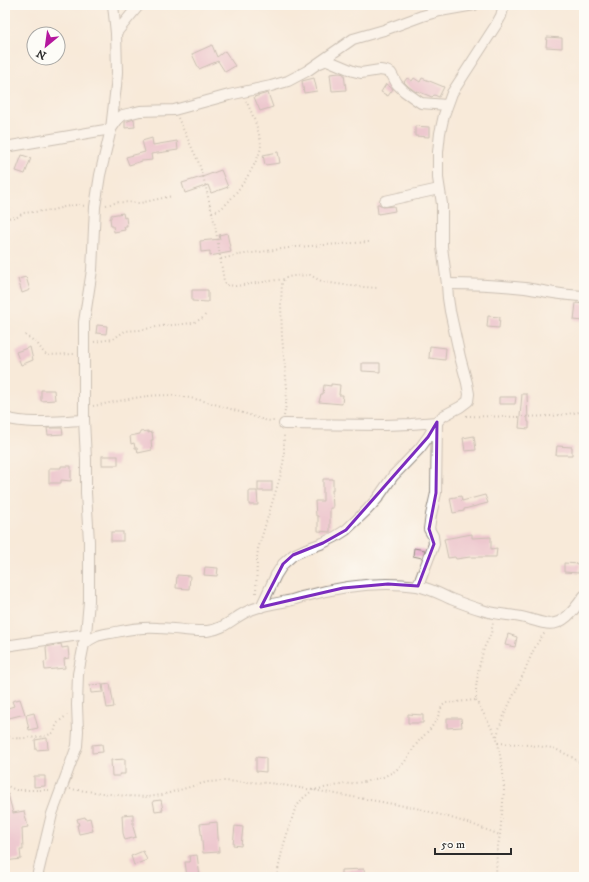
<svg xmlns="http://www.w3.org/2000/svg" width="589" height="882" font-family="'IM FELL DW Pica',serif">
<rect width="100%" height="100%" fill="#fdfcf7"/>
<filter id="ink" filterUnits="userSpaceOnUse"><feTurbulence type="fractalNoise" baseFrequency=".025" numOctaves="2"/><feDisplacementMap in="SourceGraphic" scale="8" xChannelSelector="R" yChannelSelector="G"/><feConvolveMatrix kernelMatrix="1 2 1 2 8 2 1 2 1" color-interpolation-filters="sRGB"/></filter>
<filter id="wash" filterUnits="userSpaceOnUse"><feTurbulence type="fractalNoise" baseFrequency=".012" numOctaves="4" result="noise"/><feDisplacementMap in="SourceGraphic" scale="16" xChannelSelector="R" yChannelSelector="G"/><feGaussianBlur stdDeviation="0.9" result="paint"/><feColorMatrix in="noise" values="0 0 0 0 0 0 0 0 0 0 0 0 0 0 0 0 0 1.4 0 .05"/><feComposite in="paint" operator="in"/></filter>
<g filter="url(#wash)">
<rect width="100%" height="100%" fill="#f8ead9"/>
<g id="blocks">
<!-- building -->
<g fill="#e19fc2">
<path d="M547 37 562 38V48L546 47Z"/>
<path d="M212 45 217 57 225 51 235 66 225 72 218 61 199 69 192 54Z"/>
<path d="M340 73 344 74 346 90 332 91 330 74Z"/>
<path d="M314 78 317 91 304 93 302 81Z"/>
<path d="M407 78 412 81 414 78 420 82 422 78 444 87 439 97 434 95 432 97 417 91 416 92 408 86 404 82Z"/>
<path d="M386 84 393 89 388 96 381 92Z"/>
<path d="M268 93 273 107 260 111 254 97Z"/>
<path d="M134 119 135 127 125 128V122Z"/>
<path d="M415 126 429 127V137L415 136Z"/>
<path d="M152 138 153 145 177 141 178 150 151 154 152 160 142 161 129 165 126 157 145 152 142 141Z"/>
<path d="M278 152 280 163 265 165 263 155Z"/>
<path d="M22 155 31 158 25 174 16 171Z"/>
<path d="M221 170 228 187 211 193 208 185 185 193 182 183 205 176Z"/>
<path d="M377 204H379L383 207 394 206 395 211 378 214Z"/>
<path d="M123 213 124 218 126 217 127 226H124L125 230 114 232 113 226H111L110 218H111V215Z"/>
<path d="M227 233 231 252 210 256V251L201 252 200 241 220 239 219 235Z"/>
<path d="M26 277 30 290 22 293 18 279Z"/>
<path d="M192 290H208V302L192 301Z"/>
<path d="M576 303 584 304V321L574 320Z"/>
<path d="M488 316 500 317 499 328 487 327Z"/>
<path d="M97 325 107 326 106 334 96 333Z"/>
<path d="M430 346 446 348 445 360 429 358Z"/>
<path d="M30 347 33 360 21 365 16 352Z"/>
<path d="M362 363H380V372L362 371Z"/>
<path d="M331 384 340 385 339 395H343L342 404 319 402 321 394H323L324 385 331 386Z"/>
<path d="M41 390H54L55 400 41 401Z"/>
<path d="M522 394H527L528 422H529V429L519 428Z"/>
<path d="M499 397H516L515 404H499Z"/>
<path d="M47 428H62L63 434 48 435Z"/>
<path d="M148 431V433L152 432 153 440H151L152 450 138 453 137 448H135L134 443 131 444 130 436 140 434V432Z"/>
<path d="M474 436 476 450 465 451 463 438Z"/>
<path d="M557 446 572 447V455H556Z"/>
<rect x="102" y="456" width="16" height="9"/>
<path d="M61 466H71V481L61 480V483H49V468H61Z"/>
<path d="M323 479H333V490H332L333 508H330V532L318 531V516H316L315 501H323Z"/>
<rect x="258" y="482" width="14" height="9"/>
<path d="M249 491H257L258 505H249Z"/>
<path d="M485 495 488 503 464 509V511L453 513 450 498 461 496 462 501Z"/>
<rect x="111" y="532" width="12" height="9"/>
<path d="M472 534V538L491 537V549L497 548 496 557H470L456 559 455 557 448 558 444 539Z"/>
<path d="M414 548 425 550 422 558 413 556Z"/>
<path d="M564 563 580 564 579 573 564 572Z"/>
<path d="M205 567 218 568 217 576 204 575Z"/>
<path d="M177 575 190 576 189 589 176 588Z"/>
<path d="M508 634 517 637 515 647 505 645Z"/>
<path d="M61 644 62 648 68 647 69 658 64 659 65 668 45 670 44 662 47 661 46 647Z"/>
<path d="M102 684 103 692 91 693 90 685Z"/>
<path d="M110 684 114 707 107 708 103 685Z"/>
<path d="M20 699 25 714 5 719V709L14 706 12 701Z"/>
<path d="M34 713 38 728 29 730 26 715Z"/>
<path d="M408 714 423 715V723H408Z"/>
<path d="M447 718H461L462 727 447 728Z"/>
<path d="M47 738 48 749 36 750 35 740Z"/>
<path d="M102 744 103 752 92 753V745Z"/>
<path d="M256 757 266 758V772L256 771Z"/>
<path d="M125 759V774H119L120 776H112L111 760Z"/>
<path d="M34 776H45V786L34 787Z"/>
<path d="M8 794 13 813 24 811 28 827 22 828 23 850H20L21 859 5 861V795Z"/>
<path d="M161 800 163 810 155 811 153 801Z"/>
<path d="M133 814V827L136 837 125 840 123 833 122 815Z"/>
<path d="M85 817 86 819 90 818 93 831 79 834 77 825H79L77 819Z"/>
<path d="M217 822 219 852 203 853 202 841 200 824Z"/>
<path d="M235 826 243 827 241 846 233 845Z"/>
<path d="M143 851 147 860 134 865 131 856Z"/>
<path d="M197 855 200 877H187L185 862H190L189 856Z"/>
<path d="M364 869 365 877H341V870Z"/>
</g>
</g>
</g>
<g filter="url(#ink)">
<use href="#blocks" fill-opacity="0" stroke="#928a82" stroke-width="1"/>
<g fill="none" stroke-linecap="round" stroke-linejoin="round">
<!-- street casing -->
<g stroke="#928a82" stroke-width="12">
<g id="street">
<path d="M116 33 139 5"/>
<path d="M320 63 327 60 353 71 361 73 380 70 386 71 391 73 397 84 404 91 421 103 447 105"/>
<path d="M5 147 111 129 118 119 123 115 132 113 140 111 174 110 229 95 271 86 288 81 307 71 353 39 384 30 422 16 440 11 474 5"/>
<path d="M385 201 439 189"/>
<path d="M447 284C474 284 499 285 525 288 545 291 564 296 584 296"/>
<path d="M5 418C30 425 58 421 84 420"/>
<path d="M284 424 385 425 411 424 437 422 436 493 431 515 429 529 433 536 434 544 418 586"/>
<path d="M261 607 276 575 283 564 293 555 306 549 323 543 335 537 346 530 367 510 377 499 393 476 420 448 428 437 437 422 443 416 460 407 468 401 469 394 467 383 460 357 450 311 448 298 447 284 442 247V204L438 178V152L440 133 444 115 452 93 496 25 501 16 504 5"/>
<path d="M83 645C95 634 102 635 116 632 130 629 144 627 158 628 175 628 190 632 207 631 227 629 235 615 253 609 264 605 277 603 288 601 294 600 300 597 306 596 342 586 380 581 417 586 429 588 440 594 451 599 461 603 472 607 482 610 493 614 504 614 515 616 525 617 534 621 544 623 562 628 575 609 584 596"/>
<path d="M5 646 86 634"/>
<path d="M37 877 52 814 77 746 78 731 77 705 78 674 86 634 89 601V541L86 493V459L84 420V322L92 270 95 207 100 175 111 129 116 86 117 72 116 33 113 5"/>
</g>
</g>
<!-- path -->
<g stroke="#928a82" stroke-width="2" stroke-dasharray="1 3" stroke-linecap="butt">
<path d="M178 118 198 161 203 176 215 225 224 281 226 285 236 286 284 279"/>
<path d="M106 205 119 202 140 203 172 196"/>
<path d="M212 212C216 211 220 210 223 207 235 197 261 160 261 145 260 133 252 112 246 101"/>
<path d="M5 218 17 217 23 213 53 210 64 207 75 205 86 206"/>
<path d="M221 259 238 255 296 247 369 242"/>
<path d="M25 335 37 343 44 353 47 355 74 354"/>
<path d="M94 342 113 339 125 331 140 330 162 326 193 323 203 318 206 314"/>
<path d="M93 406C123 401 154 391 184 397 204 400 224 407 243 413 254 416 265 422 276 421"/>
<path d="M284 416 286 405 287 388 282 337 281 304 282 283 284 279 288 277 293 276 310 275 323 282 352 286 377 288"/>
<path d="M466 416 522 417 553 416 580 412 584 410"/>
<path d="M256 593 257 560 258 549 281 474 284 458V434"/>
<path d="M476 700 497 738 503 772 504 791 500 835 497 850 496 877"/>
<path d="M5 735C8 736 11 738 14 738 21 739 50 737 54 732 55 730 55 728 56 726 58 721 64 718 67 715"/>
<path d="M497 736C502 716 513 698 521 679 528 665 534 643 546 632"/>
<path d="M498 743 519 744 553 748 570 756 584 765"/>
<path d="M5 785 16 790H51"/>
<path d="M70 789 126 796 147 797 162 795 207 782 222 781 270 783 313 790 416 808 448 817 474 825 500 835"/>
<path d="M277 877 278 870 283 847 295 809 302 799 313 790 345 784 364 782 383 777 395 771 404 763 418 742 431 728 437 719 442 706 446 703 476 700V687L479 667 484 648 491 634 493 622"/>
</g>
<!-- street -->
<use href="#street" stroke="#fff" stroke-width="10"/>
</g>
</g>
<!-- marked area -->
<path d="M0 0H589V882H0ZM437 422 436 493 429 529 434 544 418 586 388 584 343 588 261 607 283 564 293 555 323 543 346 530 428 437Z" fill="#f8ead9" fill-opacity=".55" fill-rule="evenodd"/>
<path fill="none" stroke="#7b2cbf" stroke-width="3" stroke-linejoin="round" d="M437 422 436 493 429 529 434 544 418 586 388 584 343 588 261 607 283 564 293 555 323 543 346 530 428 437Z"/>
<!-- margin -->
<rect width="589" height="882" fill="none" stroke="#fdfcf7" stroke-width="20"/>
<!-- north arrow -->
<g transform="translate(46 46) rotate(209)"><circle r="19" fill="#fdfcf7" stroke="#a9a8a5"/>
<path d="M0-3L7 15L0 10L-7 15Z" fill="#b5179e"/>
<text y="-6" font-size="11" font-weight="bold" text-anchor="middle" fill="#2b2b2b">N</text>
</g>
<!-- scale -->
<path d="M435 848v6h76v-6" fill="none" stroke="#2b2b2b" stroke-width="2"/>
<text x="441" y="848" font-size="12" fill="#2b2b2b" stroke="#fdfcf7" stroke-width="3" paint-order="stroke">50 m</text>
</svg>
